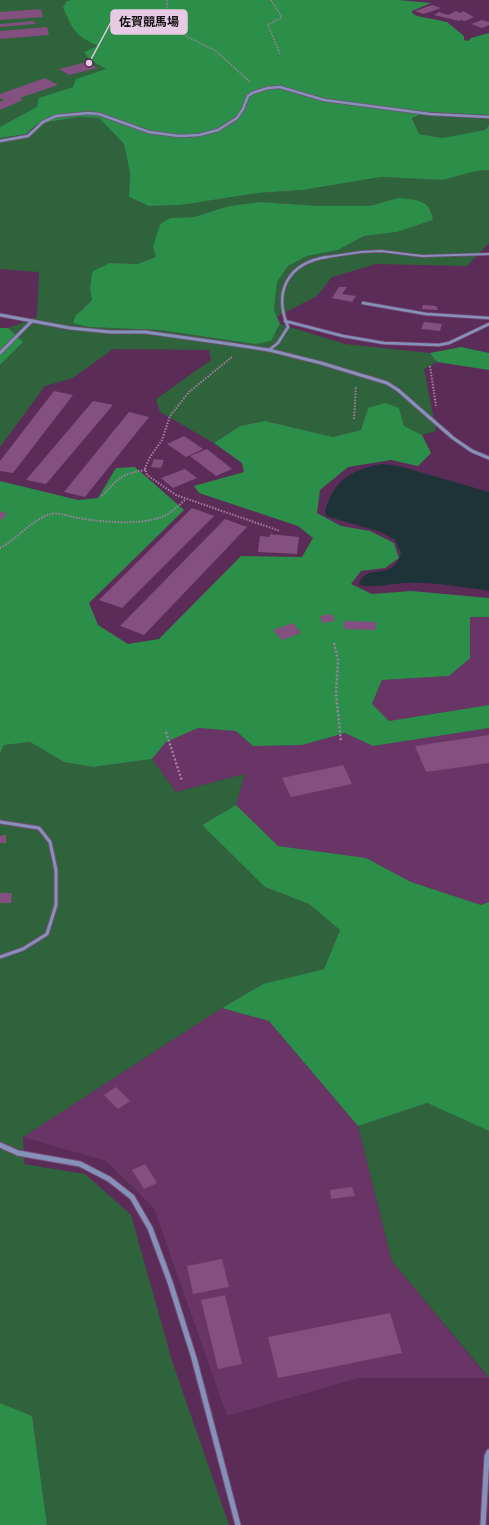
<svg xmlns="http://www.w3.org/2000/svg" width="489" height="1525" font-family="Helvetica,'Noto Sans JP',sans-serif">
<rect width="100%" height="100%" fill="#5c2c58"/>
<!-- built -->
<g fill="#693566">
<path d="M470 617H489V705L389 721 372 705 382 680 449 676 470 658Z"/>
<path d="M198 728 236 731 253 746 302 745 345 733 373 746 489 728V902L481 905 411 882 366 858 278 846 236 805 245 774 176 792 152 759 166 742Z"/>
<path d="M222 1008 269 1021 358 1126 392 1261 488 1378H358L227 1416 154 1208 106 1161 23 1137Z"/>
</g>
<!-- green -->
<g fill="#2f633c">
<path d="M0 0H71L67 1 171 45 0 133Z"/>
<path d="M426 112 489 115V125L485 130 442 138 419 134 412 117Z"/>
<path d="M78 117 99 118 124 144 130 173 129 197 149 206 181 205 258 193 303 190 381 177 443 180 476 171 489 170V243L467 266 376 264 332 277 317 296 276 317 274 310 277 282 288 266 307 256 338 250 364 236 397 232 433 220 432 211 398 198 370 206H320L260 202 229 206 194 217 170 218 160 224 157 235 156 257 137 264 110 263 90 281V293L92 300 81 309 73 323 88 327 160 330 255 344 277 332 280 324 345 344 430 353 437 362 424 369 436 431 422 435 404 426 399 408H368L361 430 333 437 265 421 240 426 214 443 160 412 156 399 211 360 209 350 113 349 73 378 45 386 0 447V365L23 342 8 328 37 317 39 272 0 269V138L26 134 37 124Z"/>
<path d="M30 742 64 762 93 767 152 759 176 792 245 774 236 805 202 825 265 887 309 904 340 930 324 969 263 984 222 1008 23 1137 24 1164 85 1174 131 1215 172 1361 229 1525H47L32 1416 0 1403V753L4 745Z"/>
<path d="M427 1103 489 1131V1378L392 1261 358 1126Z"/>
</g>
<!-- forest -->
<g fill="#2b8f4a">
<path d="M71 0H398L431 3 412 11V13L417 16 447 22 464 36V40L468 41 471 38 489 33V115L426 112 412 118 419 134 442 138 485 130 489 125V170L476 171 443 180 381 177 303 190 258 193 181 205 149 206 129 197 130 173 124 144 99 118 78 117 37 124 26 134 0 138V127L37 107 39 98 73 87 76 79 106 69 89 59 84 52 98 46C75 35 73 31 63 7L67 1Z"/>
<path d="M398 198C415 200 431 199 433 220L397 232 364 236 338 250 307 256 288 266 277 282 274 310 280 324 271 341 255 344 160 330 88 327 73 323 76 315 92 300C89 290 90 282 93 271L110 263 137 264 156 257 153 247 160 224 170 218 194 217 229 206 260 202 320 206H370Z"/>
<path d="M0 328H8L23 342 0 365Z"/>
<path d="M461 347 489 353V370L437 362 430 353Z"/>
<path d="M385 403 399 408 404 426 422 435 431 453 418 466 391 460 348 467 320 490 317 513 341 526 370 531 394 543 399 558 385 568 361 571 351 584 372 594 411 591 489 598V617H470V658L449 676 382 680 372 704 389 721 489 705V728L373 746 345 733 302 745 253 746 236 731 198 728 166 742 152 759 93 767 64 762 30 742 4 745 0 753V481L78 500 98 498 116 468 135 467 184 510 89 603 98 625 128 644 159 639 241 556 302 557 313 538 298 526 199 493 194 486 244 472 242 463 214 443 240 426 265 421 333 437 361 430 368 408Z"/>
<path d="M236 805 278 846 366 858 411 882 481 905 489 902V1131L427 1103 358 1126 269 1021 222 1008 263 984 324 969 340 930 309 904 265 887 202 825Z"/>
<path d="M0 1403 32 1416 47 1525H0Z"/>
</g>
<!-- water -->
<path fill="#1e3337" d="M381 464 399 466 489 492V591C461 587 434 582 405 583 390 584 375 588 359 585 366 561 393 583 401 553L395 540 381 532 326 516C324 510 326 508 328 502 338 477 356 469 381 464Z"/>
<!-- building -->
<g fill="#83507f">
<path d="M432 5 441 8 424 14 415 11Z"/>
<path d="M41 9 43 17 0 20V12Z"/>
<path d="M456 11 460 13 463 11 474 17 465 21 461 20 459 21 434 15 439 12 448 15Z"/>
<path d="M482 20 489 22V25L482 28 471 24Z"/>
<path d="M34 21 35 24 0 27V24Z"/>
<path d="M47 27 49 35 0 39V31Z"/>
<path d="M87 62 97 68 69 75 59 69Z"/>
<path d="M45 78 58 85 20 98 23 100 0 110V102L4 100 0 98V94Z"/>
<path d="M339 287H347L342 294 356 296 352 302 332 298Z"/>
<path d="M423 305 436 306 438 310 422 309Z"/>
<path d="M424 322 442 324 440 331 421 329Z"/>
<path d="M54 391 73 395 13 473 0 471V461Z"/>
<path d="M93 401 113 405 46 484 26 480Z"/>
<path d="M129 412 149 417 85 497 64 492Z"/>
<path d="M184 436 203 449 186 457 167 444Z"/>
<path d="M207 449 232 469 216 476 190 456Z"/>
<path d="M154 459 164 460 161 468 151 467Z"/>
<path d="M185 469 197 478 173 488 161 478Z"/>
<path d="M192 508 214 516 122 608 99 600Z"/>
<path d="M0 511 7 514 0 521Z"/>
<path d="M225 519 247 527 144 635 120 626Z"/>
<path d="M270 534 299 537 297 554 258 552 260 536 270 537Z"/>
<path d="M332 614 335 621 322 623 320 616Z"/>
<path d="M344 621 376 622V630L344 629Z"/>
<path d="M293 623 301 633 282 640 273 630Z"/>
<path d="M489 735V763L426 772 415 746Z"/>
<path d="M343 765 352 784 291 797 282 778Z"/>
<path d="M6 835V843H0V836Z"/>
<path d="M0 893H12L11 903H0Z"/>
<path d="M116 1087 130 1101 118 1109 104 1095Z"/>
<path d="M145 1164 157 1183 144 1189 132 1170Z"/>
<path d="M352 1187 355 1196 331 1199 330 1190Z"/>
<path d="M222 1259 229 1287 193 1294 187 1266Z"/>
<path d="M225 1295 242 1364 218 1369 201 1300Z"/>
<path d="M390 1313 402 1353 278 1378 268 1337Z"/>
</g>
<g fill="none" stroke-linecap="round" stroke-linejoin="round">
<!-- service-far2 casing -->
<g stroke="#784c74" stroke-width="3.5">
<path id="service-far2" d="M320 258 361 252 381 251 422 256 489 254"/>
</g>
<!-- service-far1 casing -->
<g stroke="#784c74" stroke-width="4">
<g id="service-far1">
<path d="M363 303 426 314 489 318"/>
<path d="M285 321 343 336 384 343 439 345 449 343 489 324"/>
<path d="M269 350 278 343 288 327C273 291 288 263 327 257"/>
</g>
</g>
<!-- service casing -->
<g stroke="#784c74" stroke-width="5">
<path id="service" d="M0 822 39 828 50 842 56 870V905L47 934 23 949 0 957"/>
</g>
<!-- minor-far2 casing -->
<g stroke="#784c74" stroke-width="4">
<path id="minor-far2" d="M0 141 28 136 43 122 56 116 88 113 99 114 149 132 179 136 199 135 218 130 237 118 243 109 248 96 252 93 268 88 280 87 324 100 430 114 489 117"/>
</g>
<!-- minor-far1 casing -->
<g stroke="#784c74" stroke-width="4.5">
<g id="minor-far1">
<path d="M0 315 70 328 110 332H145L223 343 269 350 321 363 387 383 398 390 453 438 472 451 489 458"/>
<path d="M0 353 32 321"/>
</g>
</g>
<!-- minor casing -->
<g stroke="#784c74" stroke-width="7">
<g id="minor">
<path d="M0 1145 18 1153 80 1164 109 1179 132 1197 150 1228 170 1282 194 1358 238 1525"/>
<path d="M483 1525 487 1456 489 1452"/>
</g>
</g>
<!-- path-far2 -->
<g stroke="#a57fa1" stroke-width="1.5" stroke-dasharray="1.5 1.5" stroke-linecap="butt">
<path d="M167 0C168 8 163 14 164 22L188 37 216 51 250 82"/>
<path d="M271 0 282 17 268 25 280 54"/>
</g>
<!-- path-far1 -->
<g stroke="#a57fa1" stroke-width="2" stroke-dasharray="1.5 1.5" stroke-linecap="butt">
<path d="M232 357 189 392 170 416 162 440 150 457 145 468 147 475 176 495 280 531"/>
<path d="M430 366 436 406"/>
<path d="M354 419 356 386"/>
<path d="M102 496C119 478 120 474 146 470"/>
<path d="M0 548C17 539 34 518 51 514 60 512 70 517 78 518 102 522 142 526 164 516 172 512 179 505 186 499"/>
</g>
<!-- path -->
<g stroke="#a57fa1" stroke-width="2.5" stroke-dasharray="2 2" stroke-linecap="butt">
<path d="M334 643 338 660 336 694 341 742"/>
<path d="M166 732 182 781"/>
</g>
<!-- service-far2 -->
<use href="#service-far2" stroke="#8492ba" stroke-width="2"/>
<!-- service-far1 -->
<use href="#service-far1" stroke="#8492ba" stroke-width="2.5"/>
<!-- service -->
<use href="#service" stroke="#8492ba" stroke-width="3"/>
<!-- minor-far2 -->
<use href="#minor-far2" stroke="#8492ba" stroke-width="2.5"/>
<!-- minor-far1 -->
<use href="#minor-far1" stroke="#8492ba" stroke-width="3"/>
<!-- minor -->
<use href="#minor" stroke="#8492ba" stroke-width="5"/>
</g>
<!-- callouts -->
<path fill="none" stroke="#e7cae4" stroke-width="1.5" d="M89 63L111 22"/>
<circle fill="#e7cae4" stroke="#50214d" stroke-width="1.5" cx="89" cy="63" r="4"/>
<rect fill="#e7cae4" stroke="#e7cae4" stroke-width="1.5" x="111" y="10" width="76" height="24" rx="4"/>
<g font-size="12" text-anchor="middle" font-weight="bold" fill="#111">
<text x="149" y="26">佐賀競馬場</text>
</g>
</svg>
